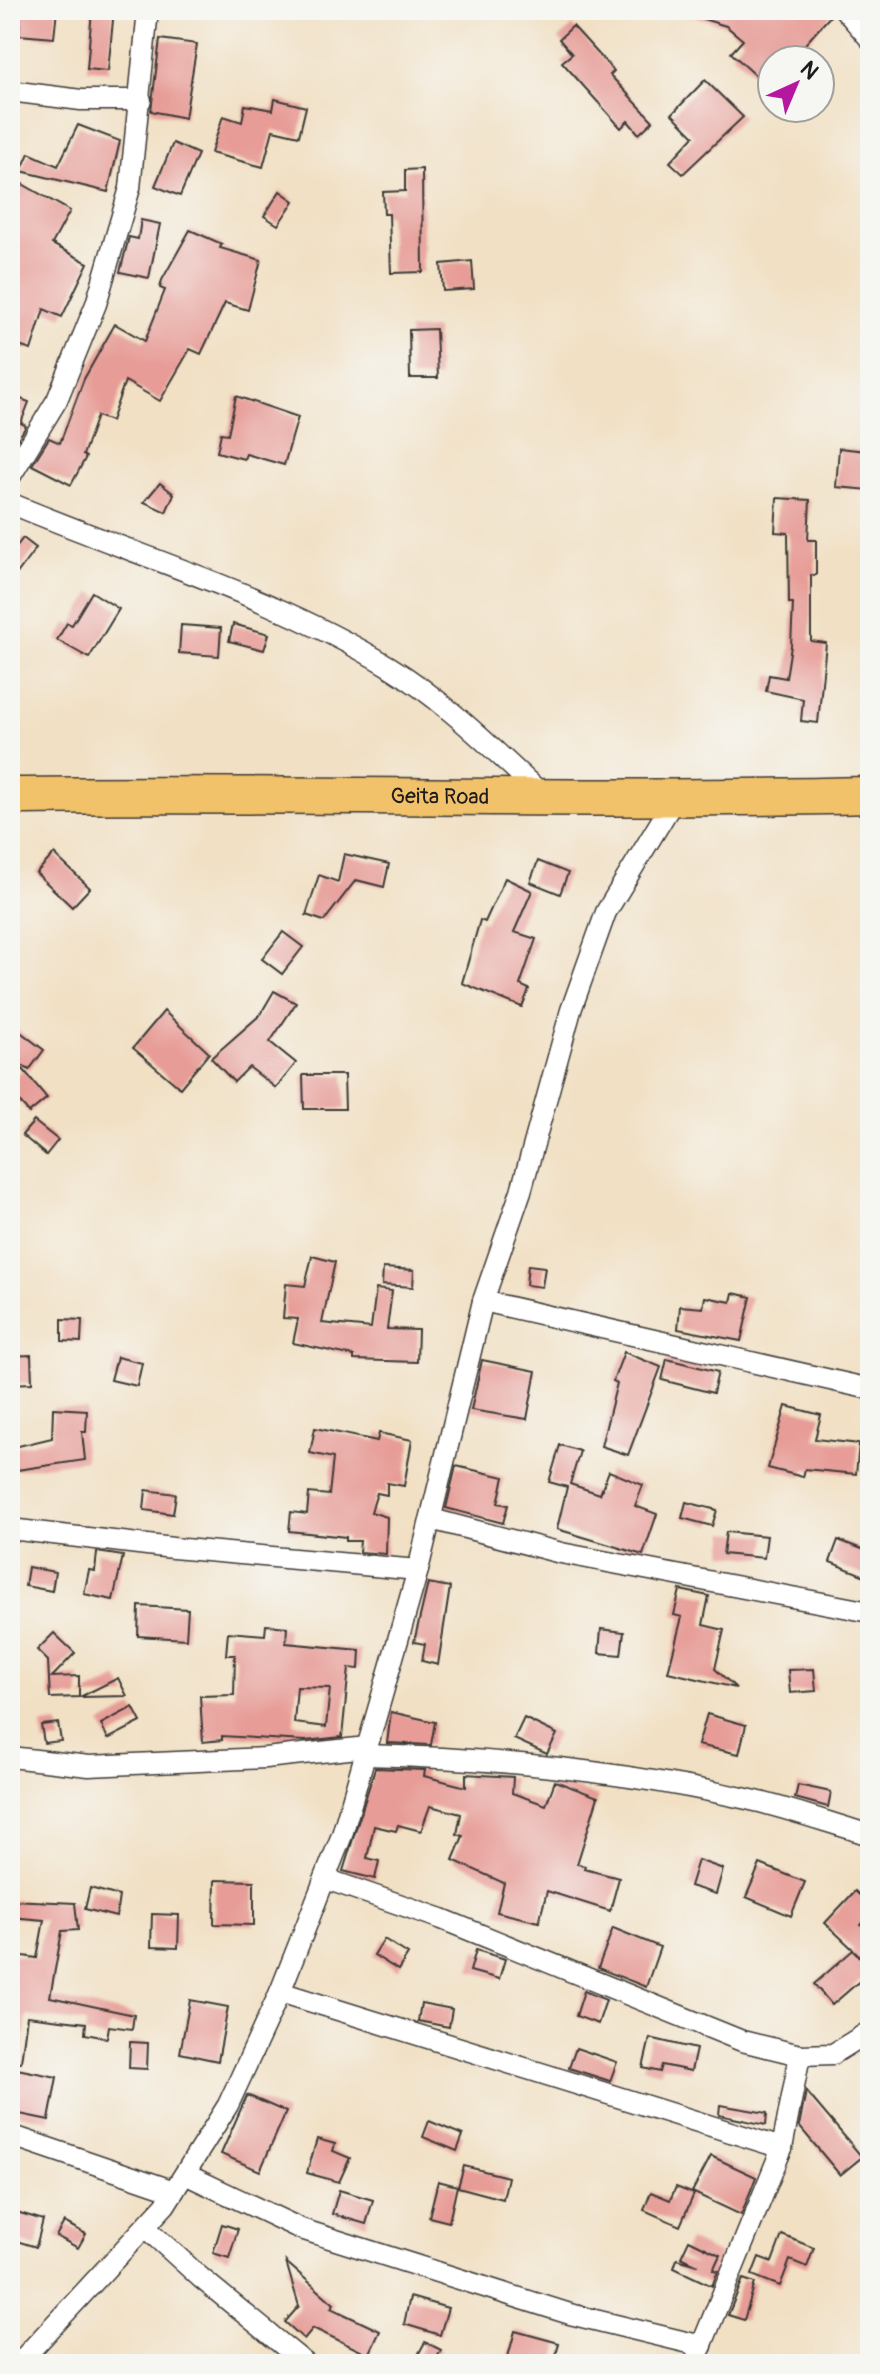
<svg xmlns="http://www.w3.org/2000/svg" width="880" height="2374" font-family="Pangolin,sans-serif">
<rect width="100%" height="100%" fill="#f6f6f2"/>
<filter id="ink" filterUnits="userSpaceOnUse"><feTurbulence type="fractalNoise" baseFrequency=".0125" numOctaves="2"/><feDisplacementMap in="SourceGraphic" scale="16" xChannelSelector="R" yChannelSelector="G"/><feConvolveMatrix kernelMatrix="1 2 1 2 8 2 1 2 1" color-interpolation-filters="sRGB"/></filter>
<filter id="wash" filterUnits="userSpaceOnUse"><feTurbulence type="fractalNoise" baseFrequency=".006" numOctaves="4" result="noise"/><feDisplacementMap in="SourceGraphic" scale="32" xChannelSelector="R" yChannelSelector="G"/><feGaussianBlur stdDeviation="1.8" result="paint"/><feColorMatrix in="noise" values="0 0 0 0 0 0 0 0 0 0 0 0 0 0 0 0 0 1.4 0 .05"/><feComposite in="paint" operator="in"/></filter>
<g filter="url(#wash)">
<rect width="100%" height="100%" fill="#f1e0c4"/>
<g id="blocks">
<!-- building -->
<g fill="#e79c97" fill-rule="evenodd">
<path d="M21 10H57L54 38 19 35Z"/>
<path d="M92 10H114L108 71 87 69Z"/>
<path d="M688 10H832L833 13 791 60H772V72L763 82 731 53 743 40 726 26 687 14Z"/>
<path d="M573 26 614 71 610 75 653 121 639 134 628 121 621 128 562 62 572 54 559 39Z"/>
<path d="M160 39 197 44 185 118 151 111Z"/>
<path d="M705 80 743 117 683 174 670 162 694 136 672 114Z"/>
<path d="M275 99 306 107 299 136 273 130 263 167 211 153 223 116 242 122 245 105 273 110Z"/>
<path d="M78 125 120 141 108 192 21 171 29 153 58 166Z"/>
<path d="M173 143 198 154 180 196 155 186Z"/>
<path d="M422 169 423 272 391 273 389 214H384L383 192 405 191V170Z"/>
<path d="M10 177 70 211 52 244 88 263 62 317 44 309 31 350 10 343Z"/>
<path d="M280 191 294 201 278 225 264 216Z"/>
<path d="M141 220 160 224 149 278 120 272 129 237 138 239Z"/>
<path d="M190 230 222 244 220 248 261 260 248 310 225 303 201 354 190 349 160 401 125 381 111 421 97 416 83 455 86 457 71 485 32 465 49 438 60 443 84 379 115 324 145 341 165 290 160 288 162 280Z"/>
<path d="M472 261 474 289 443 291 441 264Z"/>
<path d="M436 329 438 378H410L409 330Z"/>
<path d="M10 395 29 402 21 423 26 426 10 452Z"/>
<path d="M236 396 298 417 284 465 246 454 244 459 217 452 221 433 228 434Z"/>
<path d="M839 448 866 451 864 470H870V490L836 487Z"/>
<path d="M160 483 174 494 166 512 144 502Z"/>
<path d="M777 498 810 500 808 540H816V575H811V641L826 643 818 723 801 721 803 699 766 691 769 675 786 678 791 646 793 603H789L788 533 775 532Z"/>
<path d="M23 538 36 548 10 583V555Z"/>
<path d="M92 592 119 609 89 658 57 640 67 623 72 625Z"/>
<path d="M233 624 269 634 264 650 229 641Z"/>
<path d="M181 625 221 628 219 656 179 653Z"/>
<path d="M54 854 90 888 72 907 36 873Z"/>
<path d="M344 854 389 864 384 887 356 880 324 921 306 915 319 875 338 882Z"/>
<path d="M538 861 568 873 560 894 530 882Z"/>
<path d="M505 878 532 891 514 932 536 939 520 985 529 989 522 1007 462 983 480 920 485 922Z"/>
<path d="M283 932 303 947 282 974 262 959Z"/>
<path d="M274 991 296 1003 270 1042 296 1063 276 1088 249 1067 234 1082 211 1058 260 1015Z"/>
<path d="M164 1011 209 1053 180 1088 133 1048Z"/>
<path d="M10 1024 44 1050 29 1070 10 1056Z"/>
<path d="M23 1069 47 1098 29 1113 10 1091V1080Z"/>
<path d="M303 1075H344L345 1109H304Z"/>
<path d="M34 1121 58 1140 46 1155 22 1135Z"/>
<path d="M312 1256 335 1262 322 1323 371 1328 376 1289 392 1291 387 1329 418 1330 417 1362 354 1360V1356L293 1343 298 1319 283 1318 286 1284 305 1286Z"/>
<path d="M528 1265 545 1267 542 1287 526 1285Z"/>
<path d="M383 1268 414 1270 413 1287 382 1285Z"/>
<path d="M733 1293 751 1297 741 1341 678 1329 680 1306 703 1308 705 1297 731 1302Z"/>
<path d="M62 1319 82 1320 81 1342 62 1341Z"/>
<path d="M624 1352 661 1367 628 1455 601 1446 617 1383 613 1381Z"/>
<path d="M31 1355 32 1383 10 1384V1356Z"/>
<path d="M117 1357 142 1363 137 1386 111 1380Z"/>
<path d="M667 1359 718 1372 713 1393 662 1380Z"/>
<path d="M482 1360 536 1371 527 1419 471 1410Z"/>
<path d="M786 1406 821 1415 815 1439 859 1444 856 1474 805 1469 803 1477 768 1468Z"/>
<path d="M53 1408 87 1410 86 1432H82L85 1460 10 1471V1448L52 1438Z"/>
<path d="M315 1428 377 1441 379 1433 412 1440 404 1486 387 1483V1495L377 1493 371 1512 387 1517 386 1554 359 1552 360 1541H346V1537L289 1531 291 1512 307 1514 309 1493 329 1495 333 1458 310 1453Z"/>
<path d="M560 1445 580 1451 570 1484 600 1494 609 1471 643 1485 635 1506 657 1514 643 1555 557 1529 567 1487 549 1482Z"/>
<path d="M456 1466 504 1477 498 1503 508 1505 503 1523 446 1508Z"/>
<path d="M146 1490 176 1494 173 1514 144 1510Z"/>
<path d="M686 1502 717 1510 712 1526 682 1518Z"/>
<path d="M726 1532 767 1536 764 1558 723 1554Z"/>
<path d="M838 1540 870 1552V1578L830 1562Z"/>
<path d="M97 1552 123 1556 113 1600 84 1594 89 1570 95 1571Z"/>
<path d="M28 1567 55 1572 52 1591 25 1586Z"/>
<path d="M428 1583 450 1587 438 1665 422 1661 425 1644 414 1642Z"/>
<path d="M680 1590 709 1596 703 1625 724 1630 715 1669 736 1688 668 1672 682 1617 674 1615Z"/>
<path d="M139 1606 188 1609 186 1639 138 1636Z"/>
<path d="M266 1625 287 1627 286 1643 360 1650 359 1669 349 1668 342 1737 305 1741 222 1736V1740L203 1742 200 1696 234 1695 235 1655H226L228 1632 265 1635ZM297 1687 330 1688 326 1727 294 1723Z"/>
<path d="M601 1629 624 1632 621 1655 599 1653Z"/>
<path d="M54 1633 75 1653 52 1677 79 1676V1697L50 1698 48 1661 37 1650Z"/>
<path d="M814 1669 816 1691 790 1693 788 1670Z"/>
<path d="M118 1678 127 1696 80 1697Z"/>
<path d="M133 1707 141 1722 108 1739 101 1724Z"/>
<path d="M391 1712 435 1722 431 1745 387 1743Z"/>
<path d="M707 1714 746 1725 739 1754 698 1745Z"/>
<path d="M524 1718 557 1734 547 1754 514 1739Z"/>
<path d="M58 1723 61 1741 44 1743 41 1725Z"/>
<path d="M375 1768 425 1770 424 1776 466 1787V1774L513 1777 512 1793 546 1805 555 1781 598 1797 577 1864 585 1866 584 1869 619 1878 610 1911 547 1891 539 1922 497 1912 504 1883 453 1860 463 1836 457 1834 461 1814 430 1806 421 1831 398 1825 396 1831 374 1826 367 1858 379 1861 375 1879 343 1871Z"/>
<path d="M798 1785 831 1792 828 1807 795 1798Z"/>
<path d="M698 1860 723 1869 716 1894 690 1886Z"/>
<path d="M760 1864 805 1882 791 1916 746 1897Z"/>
<path d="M215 1880 254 1881V1925L214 1924Z"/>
<path d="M90 1888 119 1896 116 1917 85 1909Z"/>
<path d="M855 1891 870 1905V1915L861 1925 870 1932V1944L860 1956 825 1923Z"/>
<path d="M11 1900 75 1903 78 1930 62 1931 50 1997 134 2015 132 2029 109 2026 107 2038 85 2034 86 2023 27 2016 21 2062 10 2061V1954L37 1958 44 1920 10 1917Z"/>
<path d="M152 1914 179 1915 178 1948 151 1947Z"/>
<path d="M613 1928 660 1947 646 1987 598 1968Z"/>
<path d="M384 1939 408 1954 398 1970 374 1955Z"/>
<path d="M476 1950 505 1959 499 1979 470 1971Z"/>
<path d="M853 1950 870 1967V1972L832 2005 814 1984Z"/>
<path d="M584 1991 606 2000 598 2024 576 2016Z"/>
<path d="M190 2000 228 2007 218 2061 180 2053Z"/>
<path d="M421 2003 452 2009 449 2027 418 2021Z"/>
<path d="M650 2038 696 2049 691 2071 662 2065 660 2072 643 2068Z"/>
<path d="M130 2042 148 2043 147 2069 129 2068Z"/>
<path d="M576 2048 617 2062 610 2081 569 2068Z"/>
<path d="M17 2069 57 2077 49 2120 10 2112Z"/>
<path d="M806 2091 862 2157 840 2175 799 2126Z"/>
<path d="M247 2095 286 2112 260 2171 221 2154Z"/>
<path d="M720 2105 767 2113 766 2125 719 2115Z"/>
<path d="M429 2121 463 2135 457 2151 423 2137Z"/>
<path d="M317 2139 335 2144 333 2151 350 2158 339 2182 307 2173Z"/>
<path d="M711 2156 756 2177 741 2215 692 2192Z"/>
<path d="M464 2166 508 2177 503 2199 458 2187Z"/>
<path d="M438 2181 457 2186 449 2222 429 2217Z"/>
<path d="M676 2187 694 2194 680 2226 644 2210 651 2192 670 2200Z"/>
<path d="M339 2190 373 2200 366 2224 332 2214Z"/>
<path d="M10 2210 43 2220 36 2247 10 2239Z"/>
<path d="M64 2222 86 2234 78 2248 56 2236Z"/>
<path d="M222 2224 238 2229 229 2258 213 2253Z"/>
<path d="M782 2235 814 2248 807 2267 790 2260 780 2286 752 2275 759 2257 772 2262Z"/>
<path d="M689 2240 720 2255 713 2270 718 2271 712 2286 674 2268 677 2259 698 2265 681 2257Z"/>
<path d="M286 2262 334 2304 331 2308 380 2331 369 2355 313 2328 304 2339 285 2322 299 2306Z"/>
<path d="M743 2279 755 2283 744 2320 728 2315Z"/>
<path d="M410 2297 448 2308 440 2335 404 2324Z"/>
<path d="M515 2331 559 2343 554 2364H506Z"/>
<path d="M425 2342 441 2350 434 2364H413Z"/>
</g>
</g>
</g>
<g filter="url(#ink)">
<use href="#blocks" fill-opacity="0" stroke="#3c3935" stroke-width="2"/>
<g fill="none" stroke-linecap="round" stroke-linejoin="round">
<!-- street casing -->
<g stroke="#3c3935" stroke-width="23">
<g id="street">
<path d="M845 10 870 39"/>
<path d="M10 91 81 100H141"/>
<path d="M10 477 57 400 96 304 130 188 148 10"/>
<path d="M10 503C138 557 271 594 390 667 447 702 495 752 544 796"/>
<path d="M483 1301 870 1389"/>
<path d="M431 1519 561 1553 870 1612"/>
<path d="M10 1529 173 1548 418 1570"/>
<path d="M365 1755C492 1758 622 1771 747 1799 788 1808 829 1823 870 1835"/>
<path d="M10 1757 89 1766 265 1758 367 1747"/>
<path d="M326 1879 442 1919 742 2041 800 2055 833 2054 870 2031"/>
<path d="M280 1992 782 2148"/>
<path d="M10 2135 174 2191"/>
<path d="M185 2174 301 2229 570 2314 702 2346"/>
<path d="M145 2227 201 2278 306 2364"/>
<path d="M18 2364 165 2205 228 2105 280 1992 342 1835 418 1570 483 1301 521 1191 571 1010 606 912 674 800"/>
<path d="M694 2364 782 2148 800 2055"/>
</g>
</g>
<!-- highway casing -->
<g stroke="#3c3935" stroke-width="39">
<g id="highway">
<path id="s1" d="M10 796C297 792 583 802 870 795"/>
</g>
</g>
<!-- street -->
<use href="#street" stroke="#fff" stroke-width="20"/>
<!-- highway -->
<use href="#highway" stroke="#f2c26a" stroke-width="36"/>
</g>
</g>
<g text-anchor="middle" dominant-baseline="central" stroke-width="6" stroke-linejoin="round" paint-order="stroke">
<!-- street labels -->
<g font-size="22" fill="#1c1c1c" stroke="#f6f6f2">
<text stroke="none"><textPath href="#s1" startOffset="430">Geita Road</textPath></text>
</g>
</g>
<!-- margin -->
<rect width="880" height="2374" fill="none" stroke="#f6f6f2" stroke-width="40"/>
<!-- north arrow -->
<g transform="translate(796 84) rotate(44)"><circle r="38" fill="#f6f6f2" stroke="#9f9f9c" stroke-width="2"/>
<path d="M0-6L14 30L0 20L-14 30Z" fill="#b5179e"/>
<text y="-12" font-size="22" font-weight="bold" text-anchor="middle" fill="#1c1c1c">N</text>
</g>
</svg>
